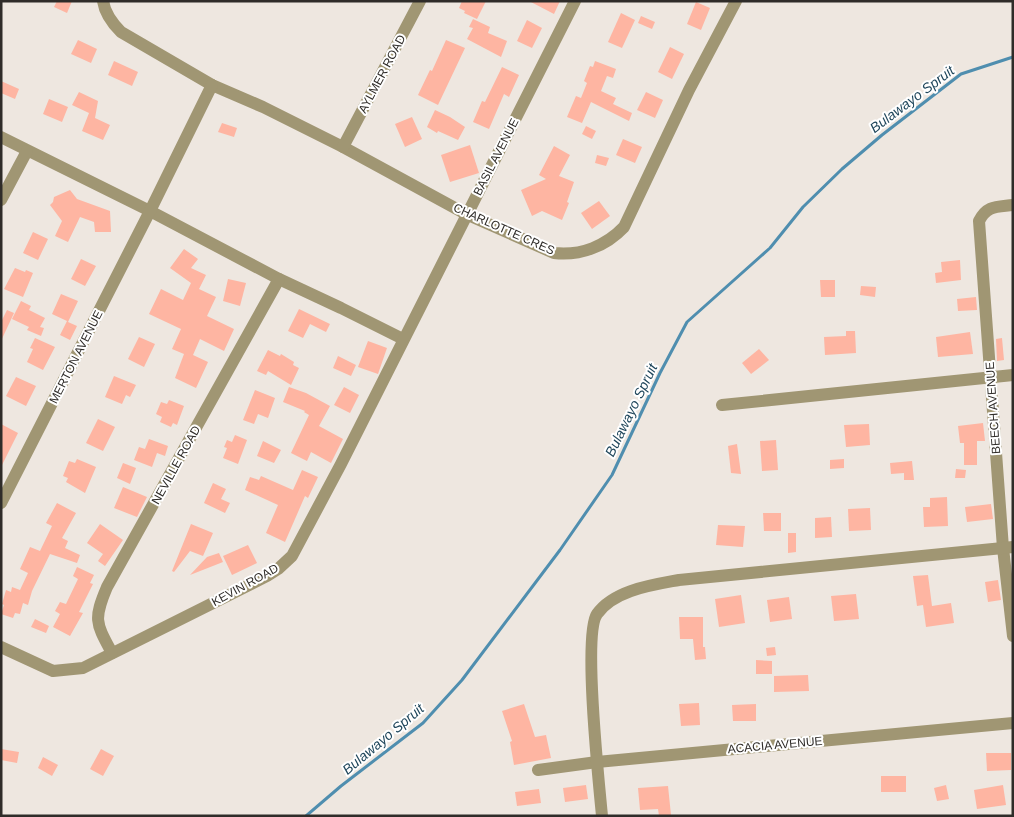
<svg xmlns="http://www.w3.org/2000/svg" width="1014" height="817" font-family="Helvetica,sans-serif">
<rect width="100%" height="100%" fill="#eee7e0"/>
<g fill="none" stroke-linecap="round" stroke-linejoin="round">
<!-- stream -->
<path stroke="#4f8eaf" stroke-width="3" d="M306 816 341 786 423 723 462 680 560 550 612 475 660 373 687 322 770 248 803 207 842 169 882 135 961 74 1013 57"/>
</g>
<!-- building -->
<g fill="#feb5a2">
<path d="M57 1H72L67 13 54 7Z"/>
<path d="M462 1H486L477 19 464 13 465 11 459 8Z"/>
<path d="M529 1H560L554 14Z"/>
<path d="M696 2 710 8 701 30 687 24Z"/>
<path d="M621 13 635 20 622 48 608 42Z"/>
<path d="M641 16 655 22 652 29 638 23Z"/>
<path d="M473 19 490 27 488 33 507 41 501 57 467 39 473 28 469 27Z"/>
<path d="M527 20 542 28 532 48 517 41Z"/>
<path d="M78 40 97 49 91 63 71 54Z"/>
<path d="M446 40 465 48 438 105 418 95 430 70 432 71Z"/>
<path d="M670 47 684 54 672 79 658 72Z"/>
<path d="M114 61 138 72 132 86 108 75Z"/>
<path d="M595 61 616 69 613 78 607 76 601 91 616 98 613 104 632 113 629 121 591 102 582 123 567 117 576 96 581 98 587 83 584 81 590 66 593 67Z"/>
<path d="M502 67 519 75 509 97 504 94 489 129 473 122 482 101 485 102Z"/>
<path d="M1 81 19 89 15 99 1 93Z"/>
<path d="M79 92 98 101 95 118 110 125 103 140 82 131 89 113 72 105Z"/>
<path d="M646 92 663 100 655 118 637 110Z"/>
<path d="M49 99 68 107 62 122 43 114Z"/>
<path d="M435 110 450 117 465 127 458 140 438 131 437 133 427 127Z"/>
<path d="M412 117 422 139 405 147 395 124Z"/>
<path d="M222 123 237 128 234 137 218 132Z"/>
<path d="M586 126 596 131 592 139 582 134Z"/>
<path d="M623 139 642 147 635 163 616 155Z"/>
<path d="M470 145 479 173 450 182 441 155Z"/>
<path d="M554 146 570 155 559 176 574 182 567 202 569 203 562 220 542 211 532 216 521 190 546 179 539 175Z"/>
<path d="M597 155 609 158 606 166 595 163Z"/>
<path d="M70 190 77 199 110 211 111 232H95L94 222 80 217 68 242 55 236 62 221 50 205 53 202 54 197Z"/>
<path d="M599 201 610 216 592 229 581 213Z"/>
<path d="M33 232 48 239 38 260 23 253Z"/>
<path d="M184 249 198 259 191 268 206 275 199 289 216 297 207 316 234 329 224 351 200 339 193 355 208 362 196 388 175 378 184 354 172 349 181 329 149 314 161 289 183 300 191 283 170 268Z"/>
<path d="M81 259 96 266 85 286 71 279Z"/>
<path d="M960 260 961 280 936 283 935 273 942 272 941 262Z"/>
<path d="M15 268 25 272 26 270 33 273 23 297 4 289Z"/>
<path d="M228 279 246 283 240 306 223 301Z"/>
<path d="M820 280H835V297H821Z"/>
<path d="M861 286 876 287 875 297 860 295Z"/>
<path d="M61 294 78 301 68 322 77 326 70 340 60 335 67 321 52 314Z"/>
<path d="M976 297 977 310 958 311 957 299Z"/>
<path d="M21 301 31 306 29 310 45 318 40 327 44 328 41 336 27 330 29 327 12 319Z"/>
<path d="M299 309 330 324 326 332 310 324 303 338 288 331Z"/>
<path d="M7 310 14 313 1 341V322Z"/>
<path d="M846 331H855L856 353 825 355 824 337 846 336Z"/>
<path d="M970 332 973 354 938 357 936 337Z"/>
<path d="M139 337 155 344 144 367 128 359Z"/>
<path d="M35 338 55 347 43 370 27 362 33 349 30 348Z"/>
<path d="M1002 338 1004 360 997 361 996 339Z"/>
<path d="M368 341 387 348 378 374 358 367Z"/>
<path d="M759 349 769 360 751 374 742 363Z"/>
<path d="M268 350 280 356 281 354 294 362 293 365 299 368 291 385 268 371 266 375 257 371Z"/>
<path d="M338 356 356 365 351 376 333 368Z"/>
<path d="M114 376 136 385 130 397 126 395 122 404 105 397Z"/>
<path d="M16 377 36 386 26 406 6 396Z"/>
<path d="M289 387 306 393 330 406 319 426 343 439 331 463 311 452 307 461 291 453 309 415 304 412 305 411 283 402Z"/>
<path d="M344 387 359 395 350 413 334 405Z"/>
<path d="M255 390 275 398 268 418 258 414 254 424 243 420Z"/>
<path d="M169 400 184 406 177 425 173 423 171 427 160 422 162 417 156 414 161 402 167 404Z"/>
<path d="M98 419 115 427 103 451 86 443Z"/>
<path d="M983 423 985 441H977V465H964V443H960L958 426Z"/>
<path d="M1 424 18 433 1 467Z"/>
<path d="M869 424 870 445 846 447 844 425Z"/>
<path d="M235 435 247 440 238 464 223 458 227 448 224 447 227 440 232 442Z"/>
<path d="M149 439 168 446 165 456 157 453 152 467 134 460 139 447 145 449Z"/>
<path d="M776 440 778 470 762 471 760 441Z"/>
<path d="M263 441 281 450 274 463 257 456Z"/>
<path d="M737 444 741 474 731 473 728 446Z"/>
<path d="M77 459 96 467 85 493 66 482 68 478 63 476 69 461 75 463Z"/>
<path d="M844 459V468L830 469V460Z"/>
<path d="M912 461 914 480H904V473L891 474 890 463Z"/>
<path d="M123 463 136 468 130 484 117 478Z"/>
<path d="M956 469 966 470 965 478H955Z"/>
<path d="M302 470 318 477 308 498 305 496 285 542 266 533 278 505 245 490 250 477 259 480 261 476 293 490Z"/>
<path d="M213 483 226 489 221 499 230 503 225 513 204 503Z"/>
<path d="M123 487 147 497 137 517 114 508Z"/>
<path d="M947 497 948 526 924 527 923 507H930V498Z"/>
<path d="M57 503 76 513 62 538 68 541 65 548 80 555 77 563 50 554 32 591 28 605 23 603 20 614 15 613 13 618 1 614 4 605 2 604 6 590 11 592 12 587 20 590 28 573 20 569 30 547 40 551 52 526 46 523Z"/>
<path d="M991 504 993 519 967 522 965 507Z"/>
<path d="M870 508 871 530 849 531 848 509Z"/>
<path d="M763 513H781V531H764Z"/>
<path d="M831 517 832 537 815 538V518Z"/>
<path d="M100 524 123 540 105 566 98 561 103 554 87 543Z"/>
<path d="M191 524 213 533 203 556 190 551 174 572 172 571Z"/>
<path d="M718 525 745 526 743 547 716 545Z"/>
<path d="M788 533H796V552L788 553Z"/>
<path d="M248 545 257 563 232 575 223 556Z"/>
<path d="M219 553 223 562 190 575 207 557Z"/>
<path d="M77 567 94 575 90 583 93 584 79 612 83 613 70 636 53 627 60 614 55 611 60 602 66 604 78 579 73 576Z"/>
<path d="M928 575 932 606 951 603 954 623 926 627 923 605 917 606 913 576Z"/>
<path d="M998 580 1001 600 988 602 985 582Z"/>
<path d="M856 594 859 619 834 621 831 596Z"/>
<path d="M741 595 745 623 719 627 715 599Z"/>
<path d="M789 597 792 619 770 622 767 600Z"/>
<path d="M679 617H703V647H705L706 659 695 660 693 639H680Z"/>
<path d="M35 619 49 626 46 633 31 627Z"/>
<path d="M775 647 776 655 767 656 766 648Z"/>
<path d="M756 660 772 661V674H756Z"/>
<path d="M808 675 809 691 774 692V676Z"/>
<path d="M699 703 700 725 681 726 679 704Z"/>
<path d="M524 704 535 737 546 735 551 758 514 765 510 742 512 741 502 711Z"/>
<path d="M756 704V721H733L732 705Z"/>
<path d="M1 749 19 752 17 763 1 760Z"/>
<path d="M101 749 114 756 103 776 90 769Z"/>
<path d="M986 753H1011V770L987 771Z"/>
<path d="M43 757 58 765 52 776 38 768Z"/>
<rect x="881" y="776" width="25" height="16"/>
<path d="M586 785 588 799 565 802 563 788Z"/>
<path d="M946 785 949 799 937 801 934 788Z"/>
<path d="M1003 785 1006 805 977 809 974 790Z"/>
<path d="M668 786 671 815 659 816 658 809 640 810 638 788Z"/>
<path d="M539 789 541 803 517 806 515 792Z"/>
</g>
<g fill="none" stroke-linecap="round" stroke-linejoin="round">
<!-- minor -->
<g stroke="#a09673" stroke-width="12">
<path d="M103 1C105 14 112 23 121 32L212 85 263 107 343 147 466 214 554 253C581 256 606 246 624 227L689 90 736 1"/>
<path d="M1 137 150 211 279 279 341 308 403 339"/>
<path d="M343 147 420 1"/>
<path d="M1 200 27 151"/>
<path d="M1013 205C997 207 987 205 979 221L1003 548 1013 636"/>
<path d="M722 405 1013 375"/>
<path d="M1 503 150 211 212 85"/>
<path d="M1 647 53 671 83 668 267 576 278 569 292 556 341 464 575 1"/>
<path d="M112 653C96 623 93 620 107 587L279 279"/>
<path d="M538 770 597 762 1013 723"/>
<path d="M602 816C599 784 583 634 597 614 614 590 652 585 679 580L1013 547"/>
</g>
</g>
<g text-anchor="middle" dominant-baseline="central" stroke-width="4" stroke-linejoin="round" paint-order="stroke">
<!-- street labels -->
<g font-size="12" fill="#2f2c29" stroke="#fff">
<text transform="translate(382 74) rotate(-62)">AYLMER ROAD</text>
<text transform="translate(496 157) rotate(-63)">BASIL AVENUE</text>
<text transform="translate(504 229) rotate(24)">CHARLOTTE CRES</text>
<text transform="translate(76 357) rotate(-63)">MERTON AVENUE</text>
<text transform="translate(993 408) rotate(-94)">BEECH AVENUE</text>
<text transform="translate(176 465) rotate(-61)">NEVILLE ROAD</text>
<text transform="translate(245 585) rotate(-29)">KEVIN ROAD</text>
<text transform="translate(775 745) rotate(-5)">ACACIA AVENUE</text>
</g>
<!-- water labels -->
<g font-size="14" font-style="italic" fill="#1f465b" stroke="#fff">
<text transform="translate(912 99) rotate(-37)">Bulawayo Spruit</text>
<text transform="translate(631 410) rotate(-64)">Bulawayo Spruit</text>
<text transform="translate(383 739) rotate(-40)">Bulawayo Spruit</text>
</g>
</g>
<!-- border -->
<rect width="1014" height="817" fill="none" stroke="#2f2c29" stroke-width="5"/>
</svg>
